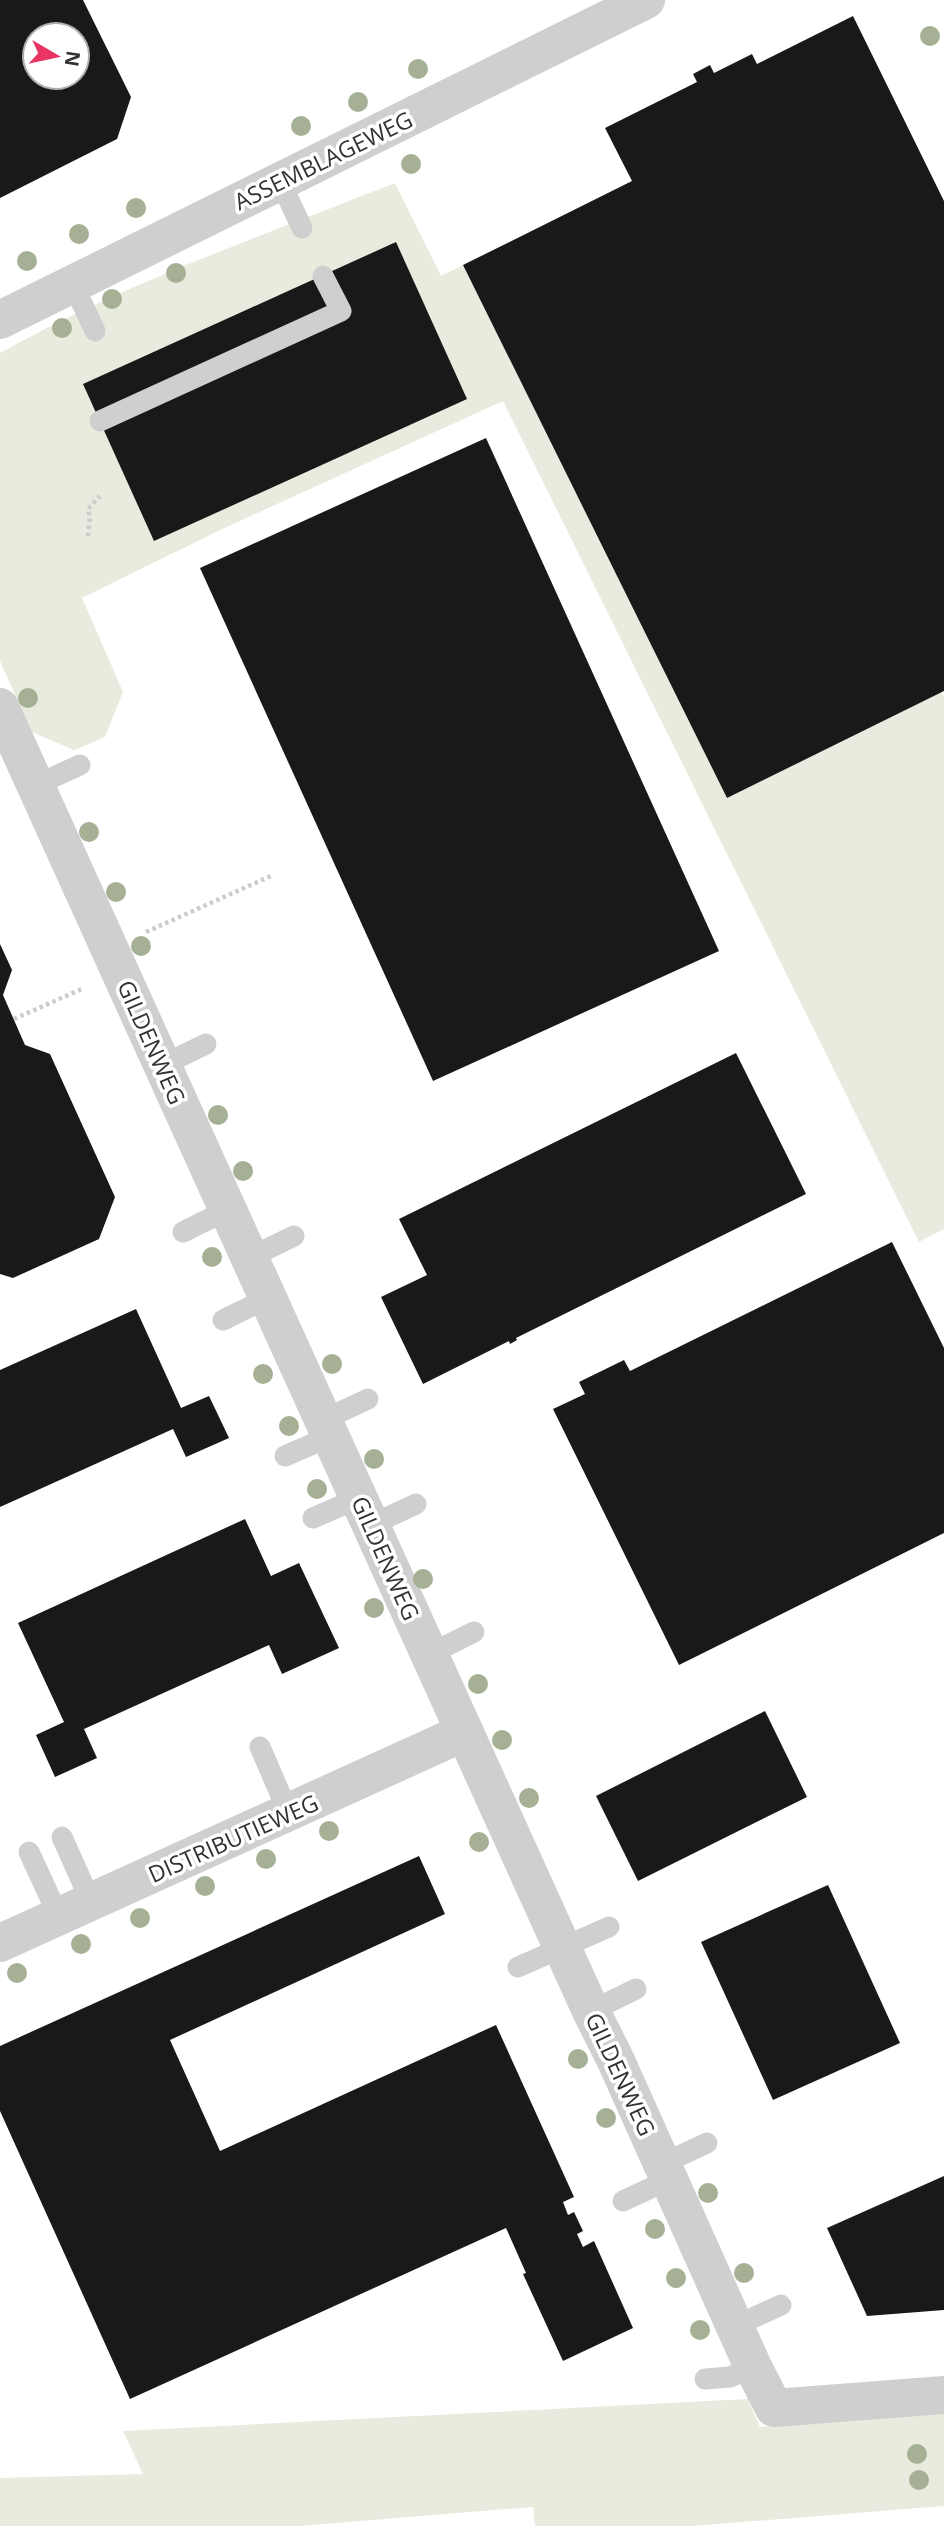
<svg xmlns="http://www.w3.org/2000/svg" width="944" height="2526" font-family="'Open Sans',sans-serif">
<rect width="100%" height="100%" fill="#fff"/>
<!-- green -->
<g fill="#e8ebdd">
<path d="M395 183 441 276 463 265 727 798 941 692 944 697V1229L919 1242 503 401 220 530 82 598 123 692 105 737 74 750 32 732 0 661V353C125 283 262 236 395 183Z"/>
<path d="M748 2399 760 2427 944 2413V2506L693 2526H535L533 2507 299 2526H0V2478L143 2474 123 2431Z"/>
</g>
<!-- building -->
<g fill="#191919" fill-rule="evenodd">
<path d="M0 0H83L131 97 117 139 0 198ZM35 35H77V77H35Z"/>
<path d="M853 16 944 201V691L727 798 463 265 632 181 605 128 697 82 693 74 710 65 714 73 752 54 757 64Z"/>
<path d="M396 242 467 399 154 541 83 384Z"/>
<path d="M486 438 719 951 433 1081 200 568Z"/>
<path d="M0 944 12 970 3 995 25 1045 50 1054 115 1197 99 1239 13 1278 0 1274Z"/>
<path d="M736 1053 806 1194 516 1338 517 1340 510 1344 509 1341 423 1384 381 1297 427 1275 399 1219Z"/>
<path d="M892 1242 944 1348V1533L679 1665 553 1409 585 1394 579 1382 624 1360 630 1371Z"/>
<path d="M136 1309 181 1408 209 1396 229 1438 186 1457 173 1429 0 1507V1370Z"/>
<path d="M245 1519 271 1576 299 1563 339 1648 282 1674 269 1645 84 1729 97 1758 55 1777 36 1735 64 1722 18 1623Z"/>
<path d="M765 1711 807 1797 638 1881 596 1796Z"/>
<path d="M419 1856 445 1914 170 2040 220 2151 496 2025 574 2197 563 2202 568 2215 574 2212 583 2231 577 2234 583 2247 594 2241 633 2328 563 2361 523 2274 526 2273 506 2228 130 2399 0 2111V2046Z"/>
<path d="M828 1885 900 2043 773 2100 701 1942Z"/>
<path d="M944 2176V2310L867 2316 827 2228Z"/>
</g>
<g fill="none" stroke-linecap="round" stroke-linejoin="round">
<!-- path -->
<g stroke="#ccc" stroke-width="4.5" stroke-dasharray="3.5 3.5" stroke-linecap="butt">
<path d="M88 536 90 517 88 509 100 496"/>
<path d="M146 932 273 875"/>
<path d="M14 1019 84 988"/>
</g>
<!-- service -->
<g stroke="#cfcfcf" stroke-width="21">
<path d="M280 181 302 228"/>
<path d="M73 284 95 331"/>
<path d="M100 421 341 311 323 276"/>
<path d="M36 785 80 765"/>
<path d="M163 1065 206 1044"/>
<path d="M183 1232 227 1210"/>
<path d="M249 1258 294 1236"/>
<path d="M223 1320 268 1298"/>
<path d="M323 1420 368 1399"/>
<path d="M285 1456 331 1436"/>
<path d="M313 1518 359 1498"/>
<path d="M371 1525 416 1504"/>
<path d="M430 1654 474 1632"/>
<path d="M260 1747 288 1812"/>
<path d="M62 1837 91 1902"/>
<path d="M29 1852 59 1917"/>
<path d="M518 1967 609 1927"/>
<path d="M591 2011 636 1989"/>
<path d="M662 2164 707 2143"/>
<path d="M623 2201 670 2179"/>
<path d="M735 2326 781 2305"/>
<path d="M705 2379 730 2377 753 2367"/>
</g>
<!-- minor -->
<g stroke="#cfcfcf" stroke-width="38">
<path d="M0 320 646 0"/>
<path d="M0 707 591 2011 616 2061 753 2367 774 2408 944 2395"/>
<path d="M0 1943 465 1732"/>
</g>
</g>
<!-- trees -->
<g fill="#a6b095">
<circle cx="930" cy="36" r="10"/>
<circle cx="418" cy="69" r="10"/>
<circle cx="358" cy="102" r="10"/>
<circle cx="301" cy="126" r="10"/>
<circle cx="411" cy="164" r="10"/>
<circle cx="136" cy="208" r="10"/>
<circle cx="79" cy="234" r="10"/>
<circle cx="27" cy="261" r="10"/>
<circle cx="176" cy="273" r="10"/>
<circle cx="112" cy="299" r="10"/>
<circle cx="62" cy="328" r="10"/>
<circle cx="28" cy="698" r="10"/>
<circle cx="89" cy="832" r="10"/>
<circle cx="116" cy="892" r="10"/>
<circle cx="141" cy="946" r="10"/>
<circle cx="218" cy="1115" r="10"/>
<circle cx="243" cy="1171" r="10"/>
<circle cx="212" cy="1257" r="10"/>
<circle cx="332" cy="1364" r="10"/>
<circle cx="263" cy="1374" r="10"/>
<circle cx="289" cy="1426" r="10"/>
<circle cx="374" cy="1459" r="10"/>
<circle cx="317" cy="1489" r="10"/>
<circle cx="423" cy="1579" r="10"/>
<circle cx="374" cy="1608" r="10"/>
<circle cx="478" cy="1684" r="10"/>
<circle cx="502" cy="1740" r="10"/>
<circle cx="529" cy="1798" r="10"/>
<circle cx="329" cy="1831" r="10"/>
<circle cx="479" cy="1842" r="10"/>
<circle cx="266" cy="1859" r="10"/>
<circle cx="205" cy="1886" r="10"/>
<circle cx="140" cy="1918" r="10"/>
<circle cx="81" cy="1944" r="10"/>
<circle cx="17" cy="1973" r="10"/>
<circle cx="578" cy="2059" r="10"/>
<circle cx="606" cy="2118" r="10"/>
<circle cx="708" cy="2193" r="10"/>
<circle cx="655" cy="2229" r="10"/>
<circle cx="744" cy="2273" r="10"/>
<circle cx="676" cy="2278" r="10"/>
<circle cx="700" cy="2330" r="10"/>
<circle cx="917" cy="2454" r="10"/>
<circle cx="919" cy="2480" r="10"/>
</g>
<g text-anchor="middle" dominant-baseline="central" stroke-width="7" stroke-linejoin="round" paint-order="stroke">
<!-- street labels -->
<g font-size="23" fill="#323232" stroke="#fff">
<text transform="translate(323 160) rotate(-26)">ASSEMBLAGEWEG</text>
<text transform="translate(152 1042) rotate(66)">GILDENWEG</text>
<text transform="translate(386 1558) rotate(66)">GILDENWEG</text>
<text transform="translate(233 1838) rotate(-24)">DISTRIBUTIEWEG</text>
<text transform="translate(621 2074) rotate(65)">GILDENWEG</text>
</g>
</g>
<!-- north arrow -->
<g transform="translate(56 56) rotate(99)"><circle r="33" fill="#ffffff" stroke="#adadad" stroke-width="2"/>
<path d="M0-5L12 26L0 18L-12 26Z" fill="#e83564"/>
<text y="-10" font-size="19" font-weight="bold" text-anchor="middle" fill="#323232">N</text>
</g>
</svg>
